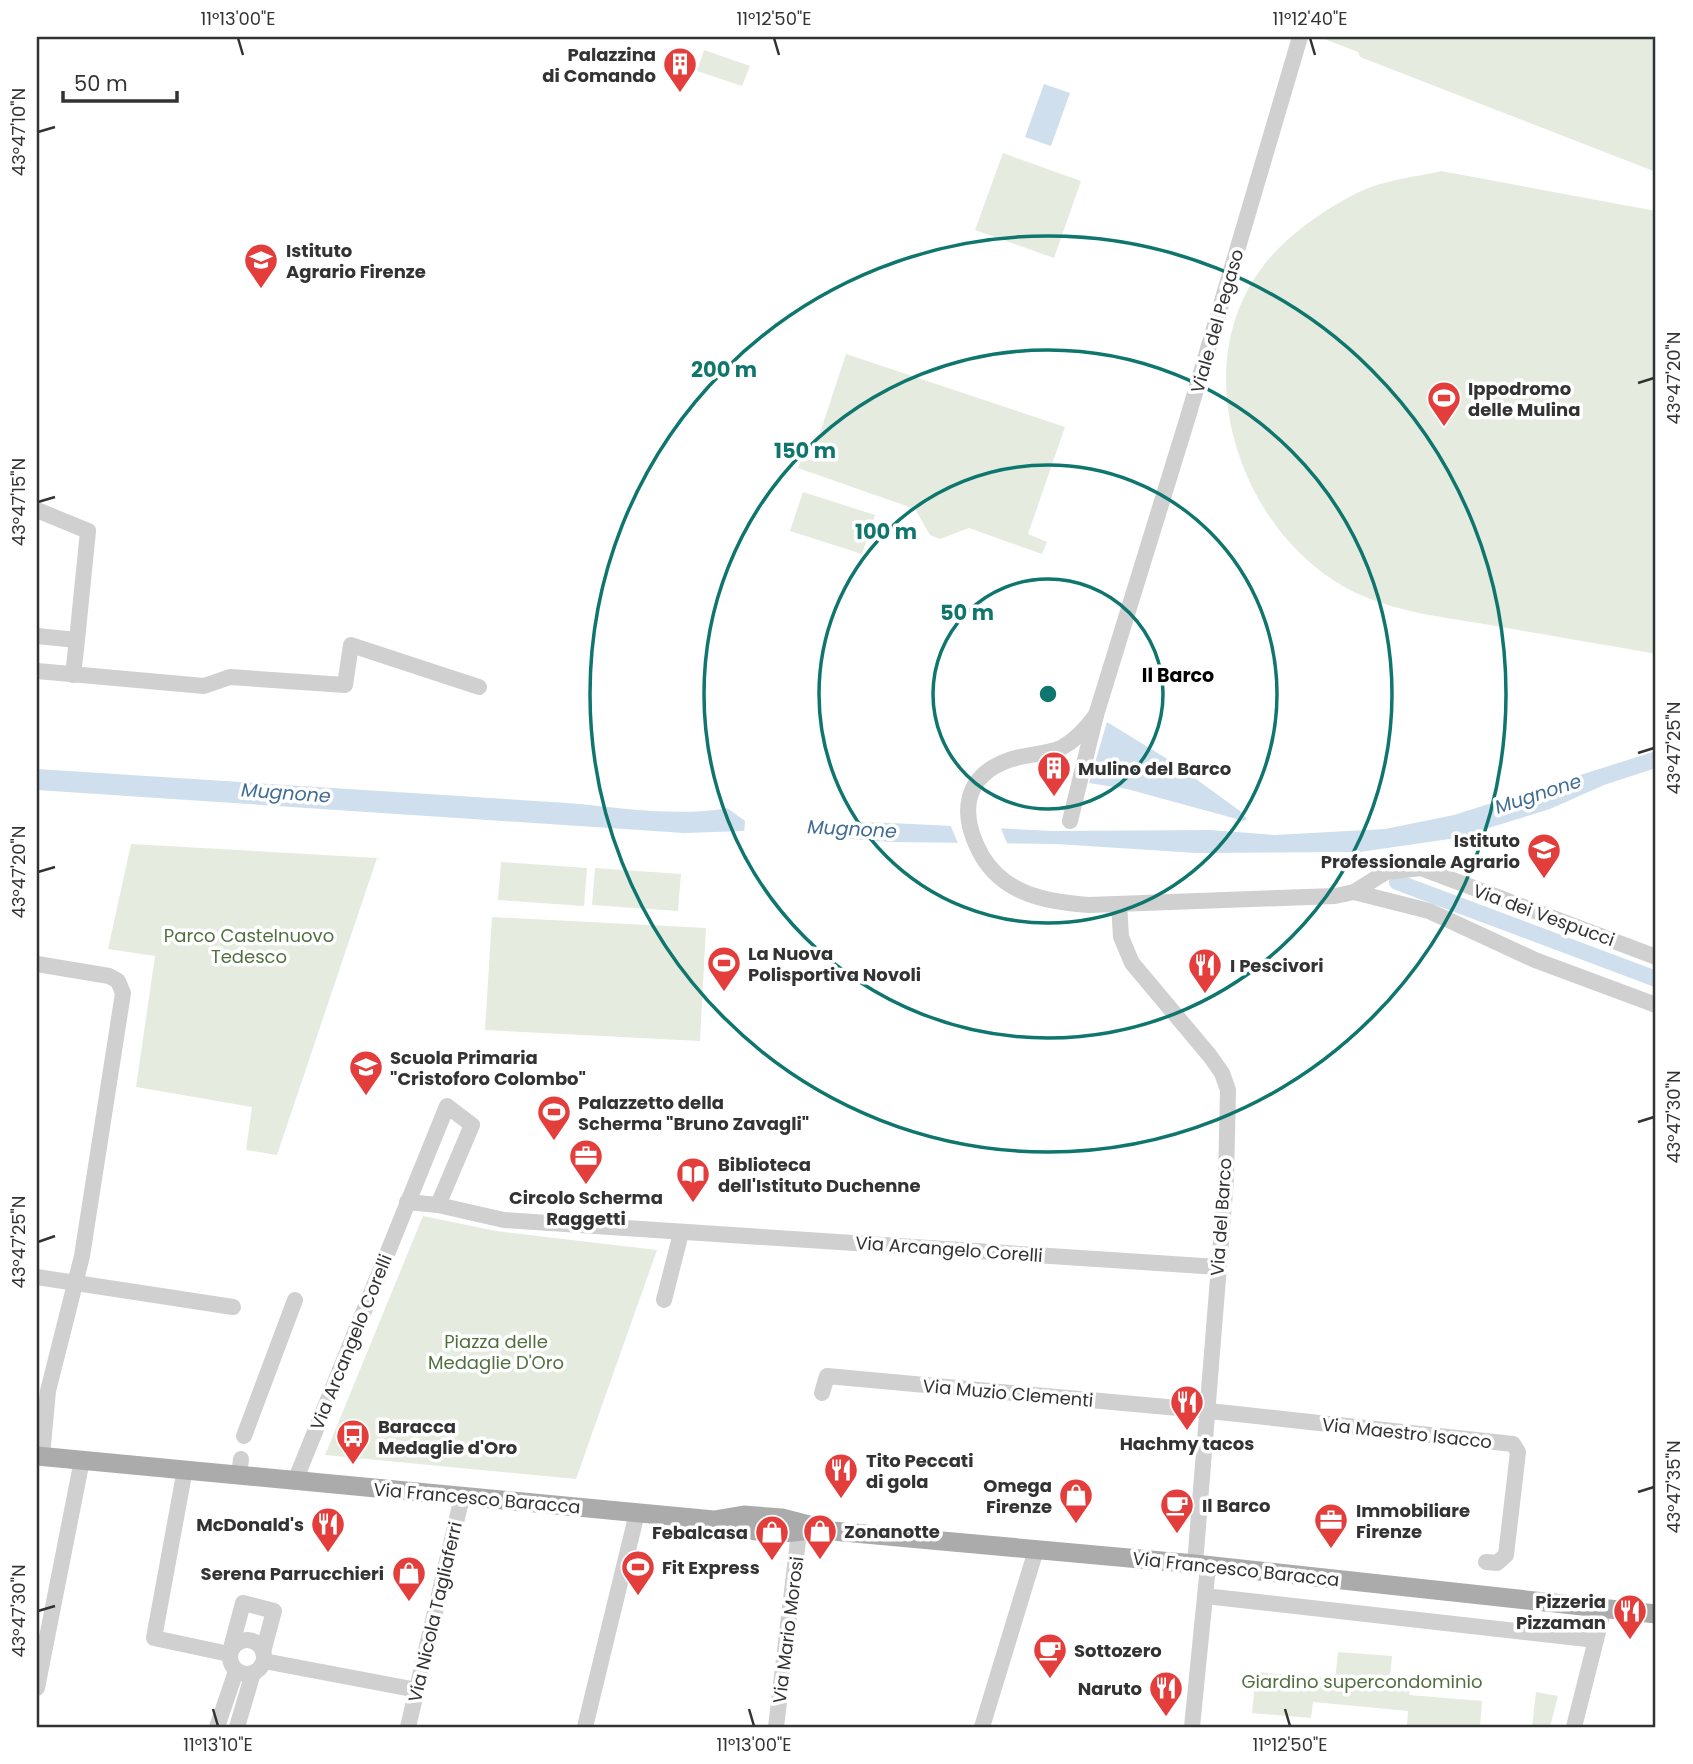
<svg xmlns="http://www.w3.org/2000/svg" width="1693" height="1764" font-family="Poppins,sans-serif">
<rect width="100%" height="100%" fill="#fff"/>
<!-- green -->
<g fill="#e5ecdf">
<path d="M1319 37H1656V172L1360 57 1358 52Z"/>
<path d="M704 50 750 66 742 86 697 71Z"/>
<path d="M1003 153 1081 181 1054 258 975 230Z"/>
<path d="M1441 171 1656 211V654C1601 644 1545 635 1490 625 1437 616 1380 611 1333 580 1236 517 1187 363 1264 265 1287 235 1325 209 1359 192 1383 180 1416 177 1441 171Z"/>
<path d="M846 354 1065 427 1028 534 1047 542 1042 554 969 528 940 539 930 535 915 509 798 468 802 458 811 460Z"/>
<path d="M803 492 875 515 862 554 790 531Z"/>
<path d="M131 844 377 858 277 1155 246 1150 252 1107 136 1087 155 956 108 949Z"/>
<path d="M501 862 587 868 584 906 498 900Z"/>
<path d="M595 868 681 874 678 911 592 905Z"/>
<path d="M492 917 706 928 700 1041 485 1030Z"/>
<path d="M423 1216 496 1231 657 1250 576 1479 325 1455Z"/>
<path d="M1338 1652 1392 1656 1389 1686 1410 1688 1409 1695 1482 1701 1480 1727 1407 1725 1408 1711 1313 1702 1311 1718 1252 1713 1256 1672 1335 1679Z"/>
<path d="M1536 1692 1558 1696 1550 1727H1532Z"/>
</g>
<!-- water -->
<g fill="#cfdfed">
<path d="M1044 84 1070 93 1051 146 1025 137Z"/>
<path d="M1107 722 1174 763 1240 811 1247 819 1244 821 1127 789 1089 783Z"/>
<path d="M1656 751V768L1604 785 1550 809 1456 838 1360 852 1197 853 1056 844 891 842 745 831 684 833 37 790V769L568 803C622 808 676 817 729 808L747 820 891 823 1054 831 1210 830 1274 835 1385 829 1454 815Z"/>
</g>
<!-- pier -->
<g fill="#fff">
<path d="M731 805 748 817 841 819 840 842 744 835 745 821 723 805Z"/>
<path d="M949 822 1000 826 1009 848H960Z"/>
</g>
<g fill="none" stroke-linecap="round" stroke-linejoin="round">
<!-- canal -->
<path stroke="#cfdfed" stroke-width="16" d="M1397 882 1656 979"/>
<!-- minor -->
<g stroke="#d0d0d0" stroke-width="16">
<path d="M37 510 88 531 77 640"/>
<path d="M37 636 77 640 73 675"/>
<path d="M37 671 204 686 230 677 345 685 351 645 479 687"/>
<path d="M1096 715C1086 729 1076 740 1061 748 1044 755 1026 754 1009 760 961 777 960 817 982 856 1005 895 1048 902 1089 905L1335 896 1354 892 1386 872 1421 868 1656 957"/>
<path d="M1070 821 1096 715 1187 420 1300 37"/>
<path d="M1354 892 1429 911 1535 960 1656 1005"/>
<path d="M1119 904 1121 937 1132 963 1210 1056 1222 1073 1228 1090 1226 1179 1195 1564"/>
<path d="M37 964 109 976 118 981 123 993 82 1256 48 1391 42 1456"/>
<path d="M407 1202 438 1205 504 1220 1218 1267"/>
<path d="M37 1277 233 1307"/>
<path d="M664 1300 681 1233"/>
<path d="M822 1393 827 1376 1200 1410 1513 1444 1518 1452 1506 1555 1497 1563 1486 1562"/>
<path d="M244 1436 295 1300"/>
<path d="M185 1469 154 1638 229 1654"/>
<path d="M239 1476 241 1459"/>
<path d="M295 1481 447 1106 472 1125 438 1205"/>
<path d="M1205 1596 1596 1640"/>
<circle cx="247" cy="1657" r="17"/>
<path d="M231 1648 243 1603 274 1611 263 1652"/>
<path d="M264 1661 417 1690"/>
<path d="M37 1688 82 1460"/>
<path d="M217 1727 236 1671"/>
<path d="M237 1727 253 1673"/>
<path d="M408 1727 462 1497"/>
<path d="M585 1727 637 1513"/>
<path d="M776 1727 799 1532"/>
<path d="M982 1727 1036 1550"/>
<path d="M1192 1727 1208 1566"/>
<path d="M1574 1727 1604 1608"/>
</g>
<!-- major -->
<g stroke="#ababab" stroke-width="19">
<path d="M37 1456 714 1520 744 1515 782 1518 832 1531 1195 1564 1656 1614"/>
<path d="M718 1521C751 1533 780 1536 815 1529"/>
</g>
</g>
<!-- ticks -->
<path fill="none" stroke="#333" stroke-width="2.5" d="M238 38 243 55M774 38 779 55M1310 38 1315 55M38 132 55 127M1638 383 1654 378M38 502 55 497M1638 753 1654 748M38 872 55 867M1638 1122 1654 1117M38 1242 55 1236M1638 1492 1654 1487M38 1611 55 1606M213 1709 218 1726M749 1709 754 1726M1285 1709 1290 1726"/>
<!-- distance rings -->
<g fill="none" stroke="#0f766e" stroke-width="3.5">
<circle cx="1048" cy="694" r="115"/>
<circle cx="1048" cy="694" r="229"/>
<circle cx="1048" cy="694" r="344"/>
<circle cx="1048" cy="694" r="458"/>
</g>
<!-- icons -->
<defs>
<g id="building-pin" transform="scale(1.75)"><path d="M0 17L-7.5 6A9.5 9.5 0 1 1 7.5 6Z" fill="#e33e3c" stroke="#fff"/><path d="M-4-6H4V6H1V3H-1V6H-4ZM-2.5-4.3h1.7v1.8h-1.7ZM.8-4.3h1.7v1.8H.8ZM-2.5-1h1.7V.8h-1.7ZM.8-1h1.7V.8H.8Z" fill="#fff"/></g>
<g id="school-pin" transform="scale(1.75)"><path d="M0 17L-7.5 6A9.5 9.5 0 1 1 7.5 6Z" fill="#e33e3c" stroke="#fff"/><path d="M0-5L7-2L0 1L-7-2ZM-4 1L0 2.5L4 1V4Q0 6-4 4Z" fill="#fff"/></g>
<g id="stadium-pin" transform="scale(1.75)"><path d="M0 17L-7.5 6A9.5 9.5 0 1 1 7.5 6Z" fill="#e33e3c" stroke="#fff"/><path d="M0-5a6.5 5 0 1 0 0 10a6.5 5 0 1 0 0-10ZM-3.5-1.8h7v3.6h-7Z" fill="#fff"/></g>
<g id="restaurant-pin" transform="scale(1.75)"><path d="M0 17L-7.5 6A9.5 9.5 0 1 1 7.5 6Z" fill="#e33e3c" stroke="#fff"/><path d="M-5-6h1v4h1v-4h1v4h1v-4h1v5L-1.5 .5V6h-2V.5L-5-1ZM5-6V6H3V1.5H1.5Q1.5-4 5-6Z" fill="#fff"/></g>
<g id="office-pin" transform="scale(1.75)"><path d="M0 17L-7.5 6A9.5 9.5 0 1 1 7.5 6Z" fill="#e33e3c" stroke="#fff"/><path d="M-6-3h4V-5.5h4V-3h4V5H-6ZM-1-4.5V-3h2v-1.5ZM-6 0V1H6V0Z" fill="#fff"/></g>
<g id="library-pin" transform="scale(1.75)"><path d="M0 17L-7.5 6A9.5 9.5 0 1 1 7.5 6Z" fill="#e33e3c" stroke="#fff"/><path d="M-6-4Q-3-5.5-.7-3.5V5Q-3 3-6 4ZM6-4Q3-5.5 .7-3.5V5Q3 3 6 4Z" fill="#fff"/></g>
<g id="bus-pin" transform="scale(1.75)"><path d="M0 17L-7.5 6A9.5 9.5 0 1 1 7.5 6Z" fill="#e33e3c" stroke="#fff"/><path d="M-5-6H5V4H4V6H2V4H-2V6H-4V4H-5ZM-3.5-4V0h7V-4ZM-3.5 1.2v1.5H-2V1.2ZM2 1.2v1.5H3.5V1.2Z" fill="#fff"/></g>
<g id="shop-pin" transform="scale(1.75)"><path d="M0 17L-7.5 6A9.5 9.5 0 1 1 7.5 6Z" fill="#e33e3c" stroke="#fff"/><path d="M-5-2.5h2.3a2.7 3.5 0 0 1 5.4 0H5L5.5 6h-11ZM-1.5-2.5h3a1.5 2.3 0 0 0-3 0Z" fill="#fff"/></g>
<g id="cafe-pin" transform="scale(1.75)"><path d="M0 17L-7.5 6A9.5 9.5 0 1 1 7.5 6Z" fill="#e33e3c" stroke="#fff"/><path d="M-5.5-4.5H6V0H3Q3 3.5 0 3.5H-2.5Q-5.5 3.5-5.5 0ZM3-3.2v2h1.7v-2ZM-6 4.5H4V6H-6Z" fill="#fff"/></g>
</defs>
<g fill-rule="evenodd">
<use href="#building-pin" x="680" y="64"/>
<use href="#school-pin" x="261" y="260"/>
<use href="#stadium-pin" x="1444" y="398"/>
<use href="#building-pin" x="1054" y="768"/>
<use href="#school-pin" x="1544" y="850"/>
<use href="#stadium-pin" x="724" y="963"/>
<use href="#restaurant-pin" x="1205" y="965"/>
<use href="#school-pin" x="366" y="1067"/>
<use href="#stadium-pin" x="554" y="1112"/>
<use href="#office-pin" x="586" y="1156"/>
<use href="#library-pin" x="693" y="1174"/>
<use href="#restaurant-pin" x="1187" y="1402"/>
<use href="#bus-pin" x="353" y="1436"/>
<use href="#restaurant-pin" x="841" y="1470"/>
<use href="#shop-pin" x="1076" y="1495"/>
<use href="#cafe-pin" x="1177" y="1505"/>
<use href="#office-pin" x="1331" y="1520"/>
<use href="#restaurant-pin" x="328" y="1524"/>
<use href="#shop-pin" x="820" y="1531"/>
<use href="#shop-pin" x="772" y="1532"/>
<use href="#stadium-pin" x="638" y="1567"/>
<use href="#shop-pin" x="409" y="1573"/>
<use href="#restaurant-pin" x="1630" y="1611"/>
<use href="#cafe-pin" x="1050" y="1650"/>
<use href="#restaurant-pin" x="1166" y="1688"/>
</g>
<g text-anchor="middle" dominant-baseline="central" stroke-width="7" stroke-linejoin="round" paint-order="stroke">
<!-- poi labels -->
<g font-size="18" font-weight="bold" fill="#333" stroke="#fff" text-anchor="start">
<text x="656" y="54" text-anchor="end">Palazzina<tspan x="656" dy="21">di Comando</tspan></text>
<text x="286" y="250">Istituto<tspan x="286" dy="21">Agrario Firenze</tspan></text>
<text x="1468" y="388">Ippodromo<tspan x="1468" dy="21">delle Mulina</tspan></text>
<text x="1078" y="768">Mulino del Barco</text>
<text x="1520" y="840" text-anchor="end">Istituto<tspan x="1520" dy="21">Professionale Agrario</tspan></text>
<text x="748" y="953">La Nuova<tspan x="748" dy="21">Polisportiva Novoli</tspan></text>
<text x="1230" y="965">I Pescivori</text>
<text x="390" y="1057">Scuola Primaria<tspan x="390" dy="21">"Cristoforo Colombo"</tspan></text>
<text x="578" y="1102">Palazzetto della<tspan x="578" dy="21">Scherma "Bruno Zavagli"</tspan></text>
<text x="718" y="1164">Biblioteca<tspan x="718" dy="21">dell'Istituto Duchenne</tspan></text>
<text x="586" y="1197" text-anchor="middle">Circolo Scherma<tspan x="586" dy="21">Raggetti</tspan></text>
<text x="378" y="1426">Baracca<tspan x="378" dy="21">Medaglie d'Oro</tspan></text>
<text x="1187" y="1443" text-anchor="middle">Hachmy tacos</text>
<text x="866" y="1460">Tito Peccati<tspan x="866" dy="21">di gola</tspan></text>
<text x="1052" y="1485" text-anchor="end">Omega<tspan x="1052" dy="21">Firenze</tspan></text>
<text x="1202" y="1505">Il Barco</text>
<text x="1356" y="1510">Immobiliare<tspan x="1356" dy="21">Firenze</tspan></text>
<text x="304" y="1524" text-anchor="end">McDonald's</text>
<text x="844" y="1531">Zonanotte</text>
<text x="748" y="1532" text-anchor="end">Febalcasa</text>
<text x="662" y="1567">Fit Express</text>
<text x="384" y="1573" text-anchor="end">Serena Parrucchieri</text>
<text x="1606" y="1601" text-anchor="end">Pizzeria<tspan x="1606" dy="21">Pizzaman</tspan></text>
<text x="1074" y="1650">Sottozero</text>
<text x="1142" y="1688" text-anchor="end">Naruto</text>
</g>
<!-- street labels -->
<g font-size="18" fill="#333" stroke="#fff">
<text transform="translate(1217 321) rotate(-74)">Viale del Pegaso</text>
<text transform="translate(1544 915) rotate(20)">Via dei Vespucci</text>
<text transform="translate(1221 1217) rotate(-86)">Via del Barco</text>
<text transform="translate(949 1249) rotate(4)">Via Arcangelo Corelli</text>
<text transform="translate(351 1342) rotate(-68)">Via Arcangelo Corelli</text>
<text transform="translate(1008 1393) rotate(5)">Via Muzio Clementi</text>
<text transform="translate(1407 1433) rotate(6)">Via Maestro Isacco</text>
<text transform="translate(477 1498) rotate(5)">Via Francesco Baracca</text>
<text transform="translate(1236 1569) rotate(6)">Via Francesco Baracca</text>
<text transform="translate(435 1612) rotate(-77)">Via Nicola Tagliaferri</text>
<text transform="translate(788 1630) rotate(-83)">Via Mario Morosi</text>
</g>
<!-- park labels -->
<g font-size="18" fill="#526f40" stroke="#fff">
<text x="249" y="935">Parco Castelnuovo<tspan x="249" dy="21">Tedesco</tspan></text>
<text x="496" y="1341">Piazza delle<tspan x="496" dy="21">Medaglie D'Oro</tspan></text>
<text x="1362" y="1681">Giardino supercondominio</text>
</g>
<!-- neighbourhood labels -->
<g font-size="19" font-weight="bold" fill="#000" stroke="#fff">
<text x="1178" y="675">Il Barco</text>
</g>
<!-- water labels -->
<g font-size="19" font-style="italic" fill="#416d95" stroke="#fff">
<text transform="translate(286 793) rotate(4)">Mugnone</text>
<text transform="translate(1538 794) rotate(-18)">Mugnone</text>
<text transform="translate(852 829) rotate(3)">Mugnone</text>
</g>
</g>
<circle cx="1048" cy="694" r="10" fill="#0f766e" stroke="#fff" stroke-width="3.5"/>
<g font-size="21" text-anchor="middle" font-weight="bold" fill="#0f766e" stroke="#fff" stroke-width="7" stroke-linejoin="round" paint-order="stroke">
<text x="724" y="377">200 m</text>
<text x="805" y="458">150 m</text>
<text x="886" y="539">100 m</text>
<text x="967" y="620">50 m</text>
</g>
<!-- border -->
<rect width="1693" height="1764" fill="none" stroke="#ffffff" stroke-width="77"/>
<!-- scale -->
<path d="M63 91v10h114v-10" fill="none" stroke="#333333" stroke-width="3.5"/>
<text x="74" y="91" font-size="21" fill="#333333" stroke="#ffffff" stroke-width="5" paint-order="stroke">50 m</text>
<rect x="38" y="38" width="1616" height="1688" fill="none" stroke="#333" stroke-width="2.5"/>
<g font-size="18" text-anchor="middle" fill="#333">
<text x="238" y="25">11°13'00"E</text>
<text x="774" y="25">11°12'50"E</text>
<text x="1310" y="25">11°12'40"E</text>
<text transform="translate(19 132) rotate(-90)" y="6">43°47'10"N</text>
<text transform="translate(1674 378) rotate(-90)" y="6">43°47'20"N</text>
<text transform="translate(19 502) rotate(-90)" y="6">43°47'15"N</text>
<text transform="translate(1674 748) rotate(-90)" y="6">43°47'25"N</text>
<text transform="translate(19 872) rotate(-90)" y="6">43°47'20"N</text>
<text transform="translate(1674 1117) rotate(-90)" y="6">43°47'30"N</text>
<text transform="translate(19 1242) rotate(-90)" y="6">43°47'25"N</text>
<text transform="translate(1674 1487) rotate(-90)" y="6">43°47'35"N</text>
<text transform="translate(19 1611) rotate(-90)" y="6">43°47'30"N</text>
<text x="218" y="1751">11°13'10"E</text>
<text x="754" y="1751">11°13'00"E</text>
<text x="1290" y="1751">11°12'50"E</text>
</g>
</svg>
